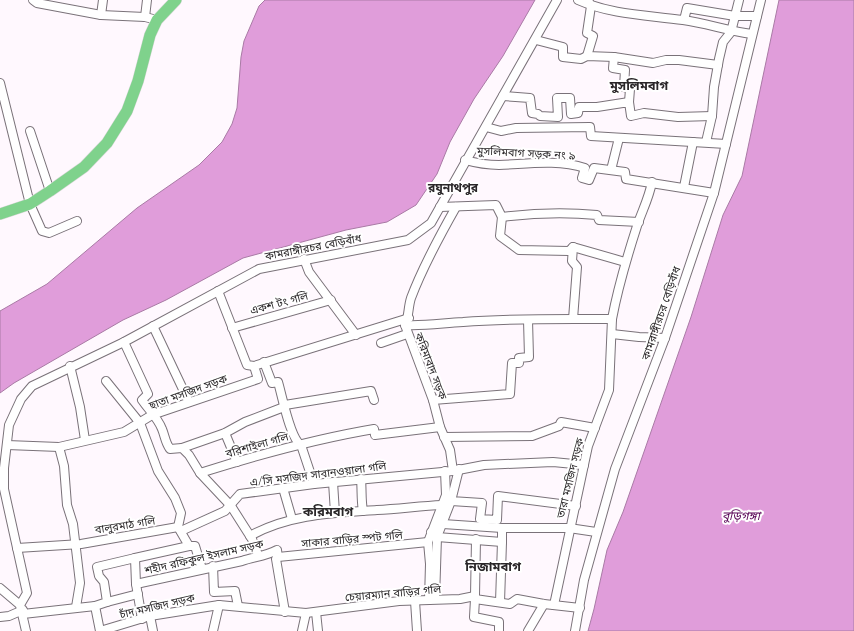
<svg xmlns="http://www.w3.org/2000/svg" width="854" height="631" font-family="'Libre Baskerville','Noto Sans Bengali',serif">
<rect width="100%" height="100%" fill="#fff8fe"/>
<!-- water -->
<g fill="#e09dda" stroke="#a97aa5">
<path d="M265 0H535L503 56 474 99 450 142 437 174 416 205 387 222 346 230 243 258 166 300 123 320 14 383 0 393V311L47 284 137 208 199 165 222 142 232 124 237 108 241 57 244 41 259 6Z"/>
<path d="M779 0H854V631H588L594 609 607 550 623 512 691 317 723 215 742 176Z"/>
</g>
<g fill="none" stroke-linecap="round" stroke-linejoin="round">
<!-- minor casing -->
<g stroke="#7a7279" stroke-width="10">
<g id="minor">
<path d="M33 0 37 3 101 15 145 17 157 20"/>
<path d="M578 0C612 15 647 15 683 20 706 23 728 31 752 34"/>
<path d="M101 15 103 0"/>
<path d="M145 17 147 0"/>
<path d="M684 20 687 8 735 16H757"/>
<path d="M536 40 563 47V57L581 59 587 56 614 57 653 63 666 60H679L718 65"/>
<path d="M587 56 593 36 587 33 591 6 589 2"/>
<path d="M614 57 613 68 625 70 624 87 630 89 629 102"/>
<path d="M0 83 30 204 42 231 49 233 77 221"/>
<path d="M503 96 530 98 532 113 538 114 540 116 558 117 557 98H570L571 114 578 113 579 107H597L629 102 631 116 644 113 678 117 712 116"/>
<path d="M486 127 501 131 516 128 590 127 591 136 726 144"/>
<path d="M30 131 50 191"/>
<path d="M706 142 712 116 714 87 719 59 723 42 731 32 739 0"/>
<path d="M465 160C476 163 487 165 499 165 527 164 557 159 585 168L582 178 589 180 594 168 625 172 626 179 714 193"/>
<path d="M611 170 619 138"/>
<path d="M684 187 693 142"/>
<path d="M440 207 496 205 502 217C534 213 564 212 597 215L599 220 639 222"/>
<path d="M502 217 500 236 519 250 569 251 573 247 625 262"/>
<path d="M304 259 309 272 356 335"/>
<path d="M218 291 247 365 254 366"/>
<path d="M573 319 577 267 572 261 573 247"/>
<path d="M612 319C618 287 627 257 637 226 642 211 649 198 652 182"/>
<path d="M405 325C425 326 443 323 463 322 513 318 563 319 612 319L609 390 588 446 554 605"/>
<path d="M153 326 189 402"/>
<path d="M232 328 331 300"/>
<path d="M612 334 639 337 665 338"/>
<path d="M124 342 148 394 142 400C148 409 158 418 162 429 165 436 165 442 170 449L182 448 189 455 200 473 231 506 252 539 258 555"/>
<path d="M381 343 407 334"/>
<path d="M264 362 272 383 278 382C282 395 290 439 301 445L314 484"/>
<path d="M70 366 80 407 85 440"/>
<path d="M106 381 140 423 158 471 175 498 181 513 178 527 189 546H195L202 569"/>
<path d="M433 400 510 394 512 363H519V358L529 357 528 320"/>
<path d="M285 405 371 391 374 400"/>
<path d="M225 433 237 462"/>
<path d="M444 437 532 436 559 426 561 422 595 428"/>
<path d="M7 445 59 447 124 432 152 415 258 379 254 366 409 318"/>
<path d="M59 447 64 466 67 505 73 524 78 566 80 583 76 607"/>
<path d="M182 448 225 433 245 422 284 407"/>
<path d="M459 469 451 501 482 503 480 519 497 520 498 496 576 506"/>
<path d="M453 471 450 450 440 427 433 400 405 325C409 317 408 307 411 298 423 266 439 237 456 207"/>
<path d="M200 473C257 455 315 439 374 429L375 435 440 427"/>
<path d="M361 479C362 491 361 500 363 511"/>
<path d="M333 482 335 513"/>
<path d="M283 488 292 519"/>
<path d="M443 524 502 528"/>
<path d="M181 531 225 511 240 494 314 484 453 471 484 465 553 462 584 465"/>
<path d="M431 532 437 537 502 542V528H569L596 532"/>
<path d="M250 536C289 514 334 513 377 510 399 509 420 506 442 505"/>
<path d="M17 548 81 544 178 527"/>
<path d="M278 557 428 542"/>
<path d="M135 558 189 546"/>
<path d="M213 566 214 592 235 591 238 606"/>
<path d="M136 584 242 561C254 557 266 556 277 550L278 557 276 559 285 612"/>
<path d="M0 588 20 605 26 631"/>
<path d="M475 596 476 539"/>
<path d="M435 599 437 537 451 501"/>
<path d="M475 599 474 617 499 622V631"/>
<path d="M429 600 430 564 428 542 446 495 445 471"/>
<path d="M415 601 417 631"/>
<path d="M107 602 138 594"/>
<path d="M500 602 502 542"/>
<path d="M20 605 27 593 4 489V468L9 425 21 399 32 386 124 342 259 269 408 240 431 223 557 0"/>
<path d="M95 606 100 631 150 616 219 605 306 613 399 601 460 599 475 596V599L510 604 517 599 544 604 580 608"/>
<path d="M316 612 318 631"/>
<path d="M23 614 95 606 107 602 104 582 99 576 97 567 135 558 136 584 142 619"/>
<path d="M150 616 153 631"/>
<path d="M0 617 9 616 23 610"/>
<path d="M213 631 219 605"/>
<path d="M302 631 306 613"/>
<path d="M528 631 544 604"/>
<path d="M575 631 584 580 615 469 665 338 714 193 761 0"/>
</g>
</g>
<!-- highway casing -->
<g stroke="#d9d8d8" stroke-width="12">
<path id="highway" d="M0 214 30 204 50 191 84 167 107 143 127 111 138 81 150 35 157 20 176 0"/>
</g>
<!-- minor -->
<use href="#minor" stroke="#fff" stroke-width="8"/>
<!-- highway -->
<use href="#highway" stroke="#7fd28c" stroke-width="11"/>
</g>
<g text-anchor="middle" dominant-baseline="central" stroke-width="4" stroke-linejoin="round" paint-order="stroke">
<!-- street labels -->
<g font-size="11" fill="#2a2729" stroke="#fff">
<text transform="translate(526 153) rotate(3)">মুসলিমবাগ সড়ক নং ৯</text>
<text transform="translate(313 247) rotate(-11)">কামরাঙ্গীরচর বেড়িবাঁধ</text>
<text transform="translate(279 303) rotate(-15)">একশ টং গলি</text>
<text transform="translate(661 313) rotate(-71)">কামরাঙ্গীরচর বেড়িবাঁধ</text>
<text transform="translate(431 366) rotate(69)">করিমাবাদ সড়ক</text>
<text transform="translate(188 392) rotate(-20)">ছাতা মসজিদ সড়ক</text>
<text transform="translate(257 445) rotate(-16)">বরিশাইলা গলি</text>
<text transform="translate(318 474) rotate(-7)">এ/সি মসজিদ সাবানওয়ালা গলি</text>
<text transform="translate(570 478) rotate(-76)">তারা মসজিদ সড়ক</text>
<text transform="translate(125 525) rotate(-9)">বালুরমাঠ গলি</text>
<text transform="translate(352 539) rotate(-5)">সাকার বাড়ির স্পট গলি</text>
<text transform="translate(204 557) rotate(-13)">শহীদ রফিকুল ইসলাম সড়ক</text>
<text transform="translate(393 593) rotate(-5)">চেয়ারম্যান বাড়ির গলি</text>
<text transform="translate(157 606) rotate(-13)">চাঁদ মসজিদ সড়ক</text>
</g>
<!-- neighbourhood labels -->
<g font-size="12" font-weight="bold" fill="#2a2729" stroke="#fff">
<text x="453" y="187">রঘুনাথপুর</text>
</g>
<!-- water labels -->
<g font-size="12" font-style="italic" fill="#560254" stroke="#fff">
<text x="741" y="515">বুড়িগঙ্গা</text>
</g>
<!-- quarter labels -->
<g font-size="13" font-weight="bold" fill="#2a2729" stroke="#fff">
<text x="639" y="85">মুসলিমবাগ</text>
<text x="328" y="511">করিমবাগ</text>
<text x="493" y="566">নিজামবাগ</text>
</g>
</g>
</svg>
